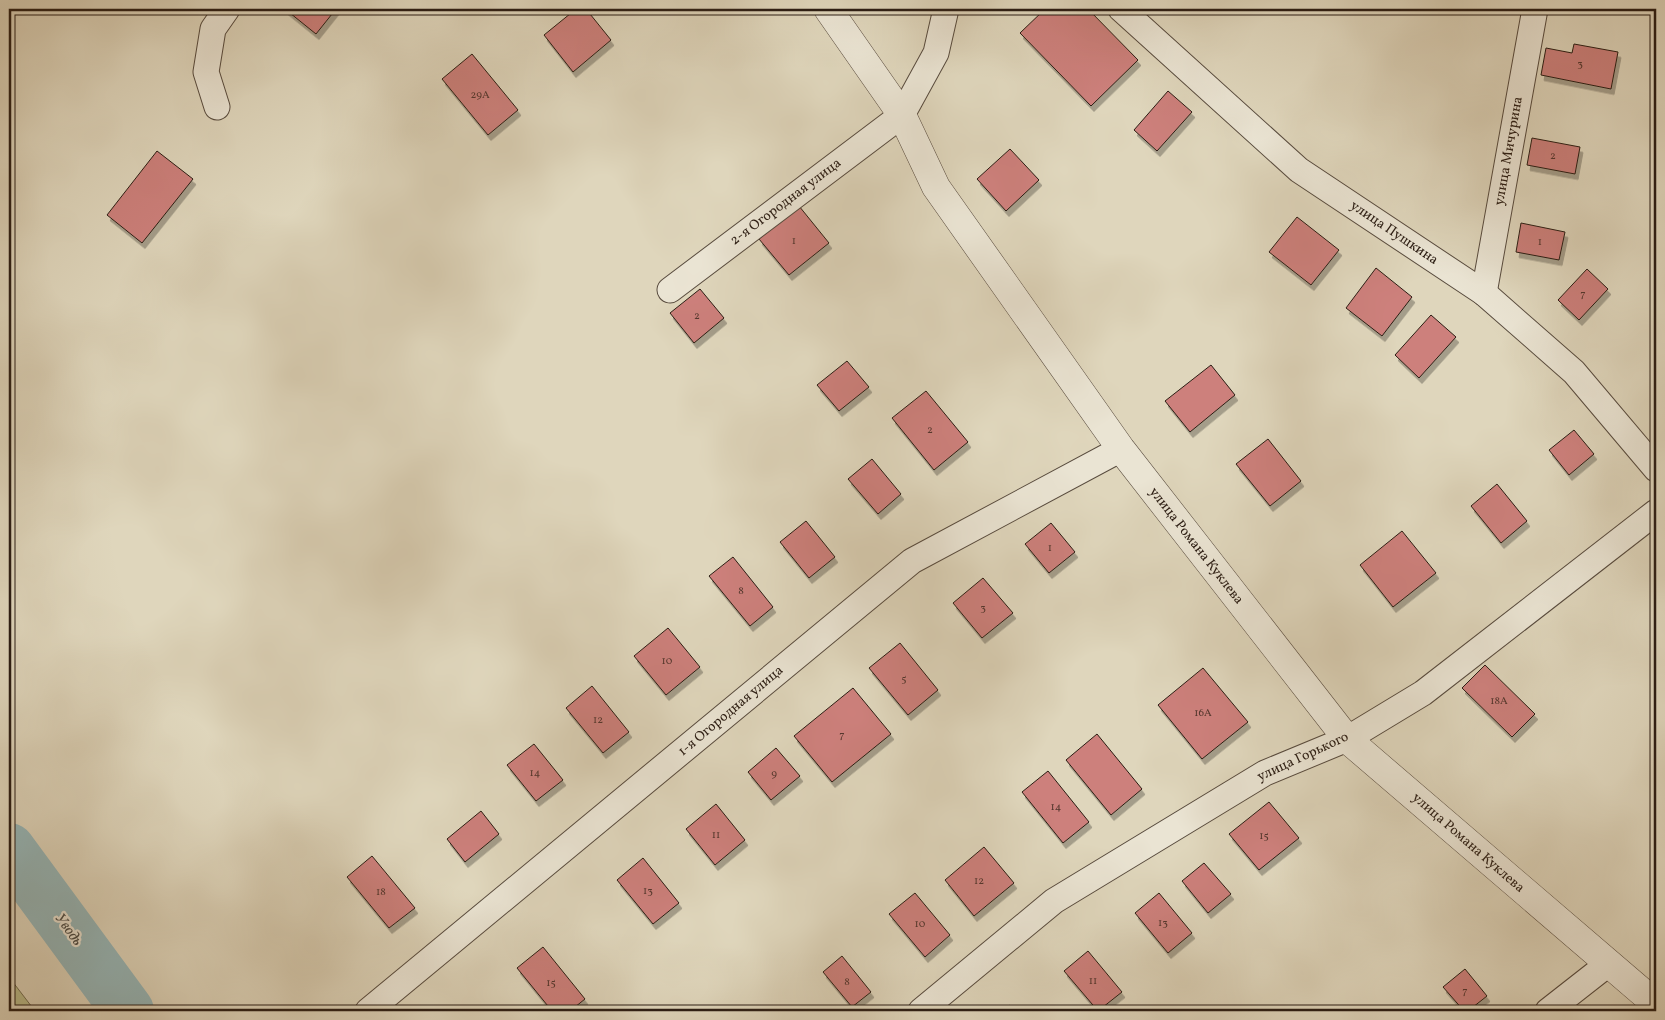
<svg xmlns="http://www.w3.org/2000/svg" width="1665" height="1020" font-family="Vollkorn,serif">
<defs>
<filter id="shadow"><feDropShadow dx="3" dy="5.5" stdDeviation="0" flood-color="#0004"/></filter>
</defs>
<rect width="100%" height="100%" fill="#dfd6bc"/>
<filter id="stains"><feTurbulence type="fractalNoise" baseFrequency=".004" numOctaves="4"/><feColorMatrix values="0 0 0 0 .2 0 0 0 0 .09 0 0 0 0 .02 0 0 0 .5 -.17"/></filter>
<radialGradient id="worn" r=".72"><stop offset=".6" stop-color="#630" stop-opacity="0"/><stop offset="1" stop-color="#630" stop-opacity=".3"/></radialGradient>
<!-- green -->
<path fill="#babc8b" stroke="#726c50" d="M9 977 35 1011H9Z"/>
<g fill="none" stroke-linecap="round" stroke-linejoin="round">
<!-- river -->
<path stroke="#96b7b9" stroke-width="52" d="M9 849 128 1011"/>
</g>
<!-- building -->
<g fill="#cd807c" stroke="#2b1d14" filter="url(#shadow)">
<path d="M285 9H336L316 34Z"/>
<path d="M576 9H586L611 40 573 72 544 35Z"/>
<path d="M1045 9H1088L1138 60 1091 106 1020 33Z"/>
<path d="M1574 44 1618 52 1611 89 1541 75 1546 48 1572 53Z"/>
<path d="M472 54 518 110 488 135 442 79Z"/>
<path d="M1168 91 1192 112 1157 151 1134 130Z"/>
<path d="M1532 138 1580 147 1575 174 1527 165Z"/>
<path d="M1010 149 1039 180 1006 211 977 179Z"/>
<path d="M157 151 193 179 142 243 107 215Z"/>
<path d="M799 206 829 243 789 275 759 239Z"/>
<path d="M1297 217 1339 250 1311 285 1269 252Z"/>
<path d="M1521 223 1565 232 1559 260 1516 252Z"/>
<path d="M1376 268 1412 297 1382 336 1346 308Z"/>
<path d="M1587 269 1608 289 1579 320 1558 300Z"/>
<path d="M700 289 724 318 694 343 670 313Z"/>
<path d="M1431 315 1456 337 1419 378 1395 355Z"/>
<path d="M847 361 869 387 839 411 817 385Z"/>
<path d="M1211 365 1235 395 1190 432 1165 401Z"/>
<path d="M926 391 968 442 934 470 892 418Z"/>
<path d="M1574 430 1594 454 1569 475 1549 450Z"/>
<path d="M1268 439 1301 481 1270 506 1236 464Z"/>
<path d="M872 459 901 494 878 514 848 479Z"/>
<path d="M1497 484 1527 521 1501 543 1471 506Z"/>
<path d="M806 521 835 557 809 578 780 542Z"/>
<path d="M1051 523 1075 552 1049 573 1025 544Z"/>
<path d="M1402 531 1436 573 1393 607 1360 565Z"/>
<path d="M733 557 773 607 750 626 709 576Z"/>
<path d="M983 578 1013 613 982 638 953 603Z"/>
<path d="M668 628 700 667 666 695 634 656Z"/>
<path d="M900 643 938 690 908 715 869 668Z"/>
<path d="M1485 665 1535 714 1512 737 1462 688Z"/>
<path d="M1203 668 1248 722 1202 759 1158 705Z"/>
<path d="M592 686 629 732 603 753 566 708Z"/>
<path d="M853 688 891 734 832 782 794 736Z"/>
<path d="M1097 734 1142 789 1111 815 1066 760Z"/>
<path d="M534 744 563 780 536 801 507 765Z"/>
<path d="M776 748 800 776 771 800 748 772Z"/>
<path d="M1048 771 1089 822 1063 843 1022 792Z"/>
<path d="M1269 802 1299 838 1259 870 1229 834Z"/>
<path d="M716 804 745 840 715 865 686 829Z"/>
<path d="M481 811 499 834 465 862 447 839Z"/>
<path d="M984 847 1014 883 974 916 945 880Z"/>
<path d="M372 856 415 908 389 928 347 877Z"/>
<path d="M643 858 679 903 653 924 617 880Z"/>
<path d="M1204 863 1231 894 1208 913 1182 881Z"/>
<path d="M915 893 950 935 925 957 889 914Z"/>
<path d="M1159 893 1192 933 1168 953 1135 913Z"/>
<path d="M543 947 585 999 570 1011H552L517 968Z"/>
<path d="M1088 951 1122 992 1098 1011 1064 971Z"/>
<path d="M842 956 871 992 852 1007 823 972Z"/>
<path d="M1465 969 1487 996 1468 1011H1464L1443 987Z"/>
<path d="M1010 1005 1015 1011H1003Z"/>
<path d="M1391 1006 1395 1011H1384Z"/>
</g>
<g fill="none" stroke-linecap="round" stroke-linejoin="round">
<!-- minor casing -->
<g stroke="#584b3e" stroke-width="27">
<g id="minor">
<path d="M1121 9 1299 170 1484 293 1574 372 1656 469"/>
<path d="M217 107 206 72 213 29 227 9"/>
<path d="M670 290 902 115 936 53 946 9"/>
<path d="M1484 293 1535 9"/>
<path d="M368 1011 912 561 1121 449"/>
<path d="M921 1011 1054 901 1265 773 1347 739 1423 693 1656 512"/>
<path d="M1548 1011 1608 964"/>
</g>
</g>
<!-- tertiary casing -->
<g stroke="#584b3e" stroke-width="29">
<path id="tertiary" d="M828 9 902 115 936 187 1121 449 1347 739 1656 1004"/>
</g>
<!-- minor -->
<use href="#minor" stroke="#eae4d3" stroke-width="25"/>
<!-- tertiary -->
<use href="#tertiary" stroke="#eae4d3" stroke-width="28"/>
</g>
<g text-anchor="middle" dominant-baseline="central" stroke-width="4.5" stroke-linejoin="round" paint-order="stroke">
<!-- number labels -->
<g font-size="11" fill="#54362e">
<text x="1580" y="64">3</text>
<text x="480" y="95">29А</text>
<text x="1553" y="156">2</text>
<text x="794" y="241">1</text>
<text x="1540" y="242">1</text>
<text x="1583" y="294">7</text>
<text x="697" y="316">2</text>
<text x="930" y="430">2</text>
<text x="1050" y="548">1</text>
<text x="741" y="591">8</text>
<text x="983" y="608">3</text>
<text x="667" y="661">10</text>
<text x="904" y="679">5</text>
<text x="1499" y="701">18А</text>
<text x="1203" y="713">16А</text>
<text x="598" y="720">12</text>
<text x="842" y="735">7</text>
<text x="535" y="773">14</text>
<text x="774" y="774">9</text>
<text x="1056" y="807">14</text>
<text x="716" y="835">11</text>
<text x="1264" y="836">15</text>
<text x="979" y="881">12</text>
<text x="648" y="891">13</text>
<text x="381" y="892">18</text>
<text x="1163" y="923">13</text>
<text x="920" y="924">10</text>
<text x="1093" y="981">11</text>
<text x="847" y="982">8</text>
<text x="551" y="983">15</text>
<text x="1465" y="991">7</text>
</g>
<!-- street labels -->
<g font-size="14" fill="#2b1d14" stroke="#eae4d3">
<text transform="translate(1509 151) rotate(-80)">улица Мичурина</text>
<text transform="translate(786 202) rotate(-37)">2-я Огородная улица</text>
<text transform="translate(1394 233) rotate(34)">улица Пушкина</text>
<text transform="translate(1196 546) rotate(52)">улица Романа Куклева</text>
<text transform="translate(731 711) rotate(-40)">1-я Огородная улица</text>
<text transform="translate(1303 757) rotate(-25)">улица Горького</text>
<text transform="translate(1468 843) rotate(41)">улица Романа Куклева</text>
</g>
<!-- water labels -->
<g font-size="15" font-style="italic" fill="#4b4b46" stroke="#eae4d3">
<text transform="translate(68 930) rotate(54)">Уводь</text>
</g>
</g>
<!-- margin -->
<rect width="1665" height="1020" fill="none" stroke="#dfd6bc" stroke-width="30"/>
<rect x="10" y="10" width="1645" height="1000" fill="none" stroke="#2b1d14" stroke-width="2.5"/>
<rect x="15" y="15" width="1635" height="990" fill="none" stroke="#2b1d14"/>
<rect width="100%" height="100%" filter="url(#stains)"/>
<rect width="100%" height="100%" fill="url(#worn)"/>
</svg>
